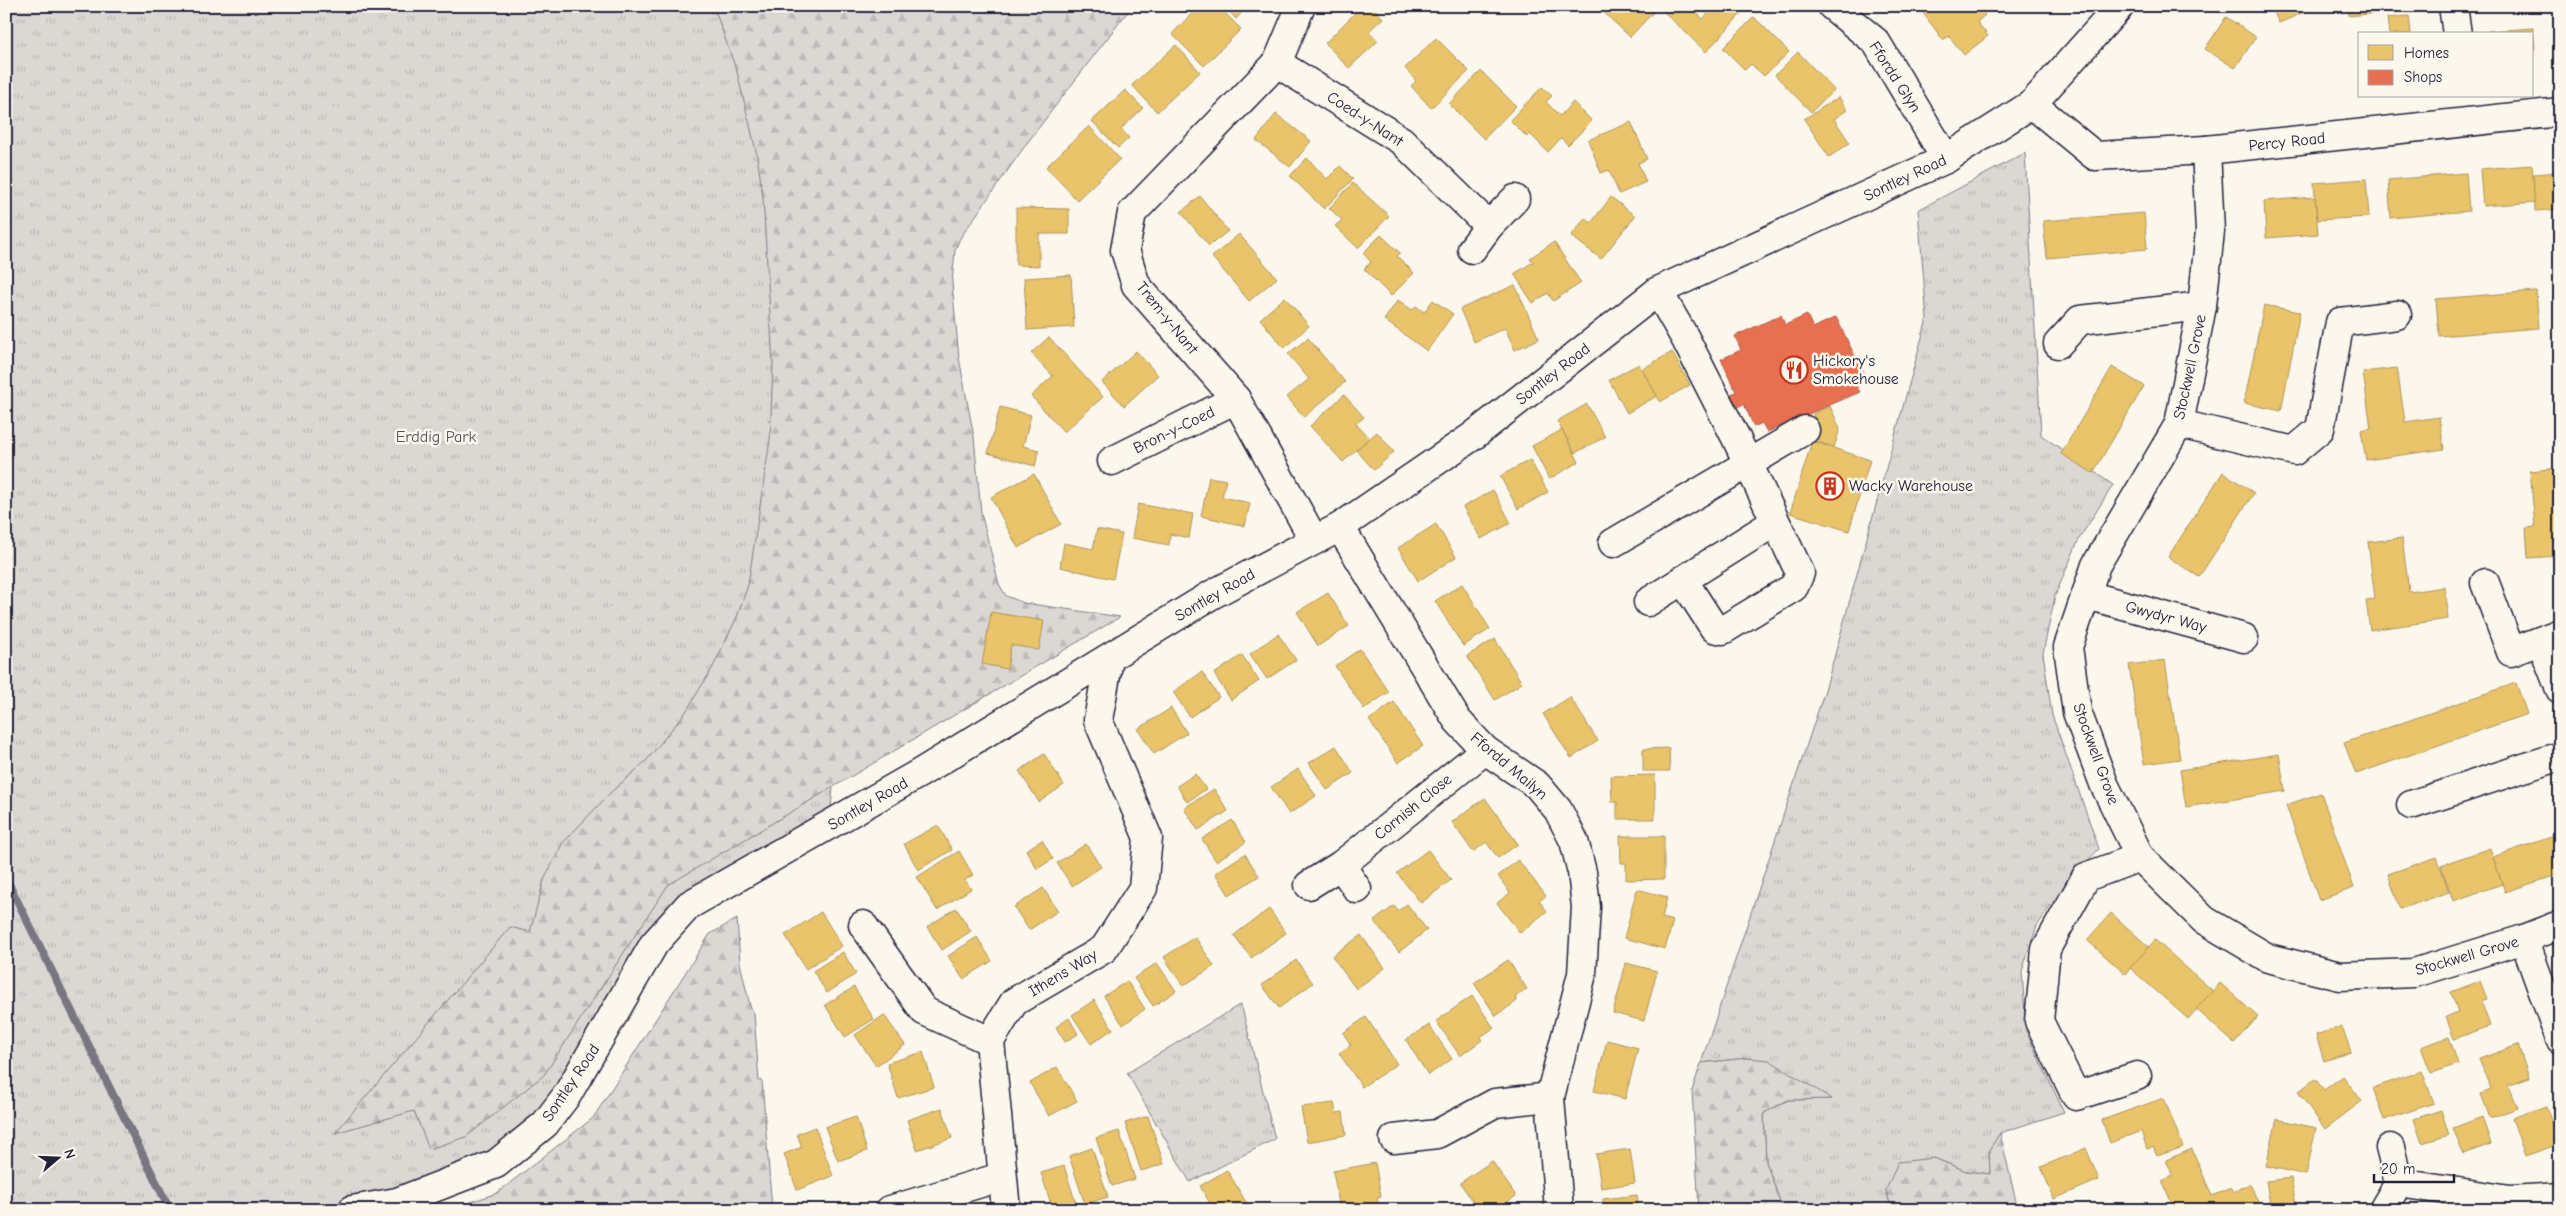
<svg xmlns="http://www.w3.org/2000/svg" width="2566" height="1216" font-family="'Comic Neue',sans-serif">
<defs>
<pattern id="grass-tufts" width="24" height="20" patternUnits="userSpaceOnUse" patternTransform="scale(1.25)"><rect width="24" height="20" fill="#dbd8d3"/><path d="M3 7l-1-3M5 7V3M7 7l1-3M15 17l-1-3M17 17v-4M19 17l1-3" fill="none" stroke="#bcb9b6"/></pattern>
<pattern id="forest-firs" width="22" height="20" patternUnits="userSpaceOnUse" patternTransform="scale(1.25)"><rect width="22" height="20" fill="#dbd8d3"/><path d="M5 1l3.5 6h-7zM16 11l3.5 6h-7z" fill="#bcb9b6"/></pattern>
</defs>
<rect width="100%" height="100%" fill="#fbf7ec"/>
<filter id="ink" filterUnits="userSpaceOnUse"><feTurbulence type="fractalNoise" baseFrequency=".02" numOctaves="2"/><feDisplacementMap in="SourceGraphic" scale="10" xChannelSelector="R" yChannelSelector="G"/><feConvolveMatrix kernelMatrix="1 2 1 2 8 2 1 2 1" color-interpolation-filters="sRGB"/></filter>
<g filter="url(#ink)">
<!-- grass -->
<g fill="url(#grass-tufts)" stroke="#7e7d87">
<path d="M6 6H845L896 163 829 827 689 905 529 1137 352 1210H6Z"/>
<path d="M2025 153 2041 435 2113 485 2079 539 2055 596 2043 653 2052 715 2099 849 2066 883 2037 926 2022 971 2026 1031 2064 1112 2000 1133 1989 1150 1990 1174 1966 1171 1934 1158 1886 1190 1892 1210H1783L1766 1162 1764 1113 1788 1100 1831 1099 1747 1058 1701 1063 1826 687 1927 319 1918 210Z"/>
<path d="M1241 1004 1275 1139 1190 1182 1127 1073Z"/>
</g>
<!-- forest -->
<g fill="url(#forest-firs)" stroke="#7e7d87">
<path d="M681 6H1132L1027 143 960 238 955 250 952 283 959 358 974 437 981 513 999 584 1006 596 1024 603 1120 617 668 885 544 1075 466 1137 429 1149 414 1111 335 1133 510 927 530 932 544 880 562 844 609 794 646 761 685 713 713 667 737 617 748 585 770 440 773 364 763 198 757 155 737 72 716 13Z"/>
<path d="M737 919 740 963 750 1006 754 1013 759 1081H762L772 1210H448L497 1193 593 1118 710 934Z"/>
<path d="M1747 1058 1769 1060 1832 1099 1788 1100 1764 1113 1766 1162 1783 1210H1699L1692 1091 1701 1063Z"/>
<path d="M2000 1133 2018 1210H1892L1886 1190 1898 1162 1934 1158 1966 1171 1990 1174 1989 1150Z"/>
</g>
<!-- homes -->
<g fill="#e9c46a" stroke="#ad935c">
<path d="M1199 6H1218L1241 29 1204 66 1172 34Z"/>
<path d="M1224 6H1248L1236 19Z"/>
<path d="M1362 6H1372L1383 18 1369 31 1378 41 1349 68 1325 43Z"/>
<path d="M1597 6H1659L1630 37Z"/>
<path d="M1670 6H1690L1703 19 1715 6H1733L1741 14 1706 52 1664 12Z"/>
<path d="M1933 6H1978L1985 15 1977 22 1988 36 1964 55 1949 36 1943 40 1923 13Z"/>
<path d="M2271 6H2313L2314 8 2279 23Z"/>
<path d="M2348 6H2387L2388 12 2349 16Z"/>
<path d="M2409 16 2411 34H2389L2387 18Z"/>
<path d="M1754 17 1789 52 1764 76 1751 64 1745 70 1723 48Z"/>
<path d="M2226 17 2256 37 2235 68 2205 49Z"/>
<path d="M2533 28 2535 49 2532 50V34H2489V31Z"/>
<path d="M1436 38 1469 71 1431 108 1411 86 1416 81 1405 68Z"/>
<path d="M1176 45 1200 72 1157 112 1132 85Z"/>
<path d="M1798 52 1834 90 1811 112 1775 75Z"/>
<path d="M1481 71 1516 106 1484 139 1449 104Z"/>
<path d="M1542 87 1552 96 1546 102 1560 116 1573 102 1592 121 1568 145 1561 138 1548 152 1530 134 1527 137 1510 120Z"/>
<path d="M1125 90 1143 108 1121 129 1129 138 1118 148 1092 121Z"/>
<path d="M1839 97 1847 110 1834 119 1850 143 1829 157 1804 119Z"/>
<path d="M1276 114 1311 141 1290 167 1256 140Z"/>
<path d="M1631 122 1647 159 1638 163 1646 182 1619 194 1609 170 1601 173 1588 140Z"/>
<path d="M1089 126 1120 159 1077 200 1046 167Z"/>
<path d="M1307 158 1327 179 1340 166 1353 179 1324 209 1290 176Z"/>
<path d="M2532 165 2535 202 2483 206 2480 169Z"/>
<path d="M2560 172V209L2535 211 2533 174Z"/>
<path d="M2466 173 2469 211 2391 218 2388 180Z"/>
<path d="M2366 179 2369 217 2317 220 2314 183Z"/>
<path d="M1353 183 1389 216 1358 248 1335 226 1342 220 1329 208Z"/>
<path d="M1200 196 1228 231 1209 246 1181 212Z"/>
<path d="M1611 197 1635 216 1601 259 1571 236 1585 218 1591 223Z"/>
<path d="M2315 197 2318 234 2266 238 2264 201Z"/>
<path d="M1016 208 1069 209V234H1039V266L1016 265Z"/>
<path d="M2144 213 2147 249 2047 258 2043 221Z"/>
<path d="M1239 234 1277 278 1249 301 1212 257Z"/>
<path d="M1381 235 1400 253 1397 256 1414 273 1391 296 1364 269 1371 262 1363 253Z"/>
<path d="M1554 242 1581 283 1553 301 1548 293 1533 303 1514 274 1533 262 1530 258Z"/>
<path d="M1071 275 1074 327 1027 330 1024 278Z"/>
<path d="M1515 285 1539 339 1515 350 1505 328 1474 342 1460 309Z"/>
<path d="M2536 291 2539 328 2439 336 2436 299Z"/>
<path d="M1285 297 1309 326 1284 348 1260 319Z"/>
<path d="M1398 300 1412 310 1416 306 1424 312 1433 300 1453 314 1427 351 1384 320Z"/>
<path d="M2264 305 2300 312 2281 411 2244 403Z"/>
<path d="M1049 337 1103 397 1064 432 1031 396 1053 376 1031 353Z"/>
<path d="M1308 338 1345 382 1304 417 1287 397 1309 379 1288 354Z"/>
<path d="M2560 342V385L2557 343Z"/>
<path d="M1136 351 1158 375 1124 406 1102 382Z"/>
<path d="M1672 352 1690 385 1660 402 1642 369Z"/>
<path d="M1639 364 1657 396 1627 413 1609 380Z"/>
<path d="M2112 367 2144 386 2093 473 2061 454Z"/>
<path d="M2397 368 2405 422 2439 417 2444 449 2366 460 2361 430 2371 428 2363 372Z"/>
<path d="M1344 395 1364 417 1356 424 1369 438 1343 462 1310 426Z"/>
<path d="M1587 404 1605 437 1575 453 1557 421Z"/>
<path d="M1830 406 1840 429 1834 447 1817 442 1820 431 1813 414Z"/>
<path d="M1000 407 1031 415 1023 446 1039 450 1035 466 988 453Z"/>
<path d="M1562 430 1579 462 1549 479 1532 446Z"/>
<path d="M1377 432 1394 452 1374 470 1356 450Z"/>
<path d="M1812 441 1870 460 1849 531 1790 513Z"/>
<path d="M1530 460 1548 492 1518 509 1500 476Z"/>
<path d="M2560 468V556L2528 558 2526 528 2535 527 2530 471Z"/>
<path d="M2223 472 2254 493 2199 577 2168 557Z"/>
<path d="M1034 474 1061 524 1018 548 991 497Z"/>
<path d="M1209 477 1226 480 1222 497 1250 503 1245 526 1201 516Z"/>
<path d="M1493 490 1511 523 1481 539 1463 507Z"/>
<path d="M1138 504 1193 514 1189 538 1170 534 1169 545 1132 538Z"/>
<path d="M1436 524 1456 557 1418 581 1398 548Z"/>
<path d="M1097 529 1122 534 1113 579 1060 567 1064 543 1093 549Z"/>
<path d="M2402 538 2409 592 2444 587 2448 619 2370 630 2366 600 2375 599 2368 542Z"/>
<path d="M1462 584 1490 629 1463 646 1435 601Z"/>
<path d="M1328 593 1349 626 1318 646 1297 612Z"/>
<path d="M991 612 1044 621 1039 650 1011 645 1007 669 982 664Z"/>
<path d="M1278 634 1296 660 1267 679 1250 654Z"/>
<path d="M1495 639 1522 683 1495 700 1467 656Z"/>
<path d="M1360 649 1389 692 1364 709 1335 666Z"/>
<path d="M1242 655 1259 681 1231 700 1214 674Z"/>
<path d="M2165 660 2180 759 2144 764 2129 665Z"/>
<path d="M1202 672 1219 697 1190 717 1173 692Z"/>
<path d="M2516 683 2527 714 2356 774 2344 743Z"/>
<path d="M1570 697 1598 741 1571 758 1543 714Z"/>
<path d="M1394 702 1423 746 1398 763 1369 720Z"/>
<path d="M1171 708 1187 733 1154 754 1138 729Z"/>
<path d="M1336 746 1353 773 1327 790 1309 763Z"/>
<path d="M1669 748 1670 771H1643V749Z"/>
<path d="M1044 754 1064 785 1039 802 1019 771Z"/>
<path d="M2279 754 2285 791 2186 807 2180 770Z"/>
<path d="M1298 769 1316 796 1289 814 1271 787Z"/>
<path d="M1195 774 1206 789 1187 802 1177 786Z"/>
<path d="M1655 775V819H1617V802H1612L1611 776Z"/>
<path d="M1214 789 1228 811 1198 830 1184 808Z"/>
<path d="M2321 793 2354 888 2319 900 2286 805Z"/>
<path d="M1485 798 1518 844 1498 858 1486 842 1473 852 1452 822Z"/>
<path d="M1232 820 1246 842 1216 861 1202 839Z"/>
<path d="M938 825 952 850 918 870 904 844Z"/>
<path d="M2560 834V874L2505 892 2493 857Z"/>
<path d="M1620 836H1664V879L1626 880V863H1621Z"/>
<path d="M1042 840 1053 859 1037 869 1026 850Z"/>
<path d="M1086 844 1101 867 1072 886 1057 863Z"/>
<path d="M2490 848 2502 884 2453 901 2441 865Z"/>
<path d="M1428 850 1451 880 1421 903 1397 873Z"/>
<path d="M959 851 973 875 965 880 971 889 937 910 917 877Z"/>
<path d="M1245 854 1259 876 1229 895 1215 873Z"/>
<path d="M2437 857 2449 892 2400 909 2388 874Z"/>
<path d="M1518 860 1546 896 1539 901 1547 911 1520 933 1497 903 1510 893 1498 876Z"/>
<path d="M1043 888 1058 911 1029 930 1014 907Z"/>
<path d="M1637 889 1667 897 1662 918 1673 921 1665 949 1624 938Z"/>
<path d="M1407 904 1427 930 1399 952 1374 921 1394 906 1398 911Z"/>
<path d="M956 908 971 931 942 950 927 927Z"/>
<path d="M1269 909 1286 933 1251 958 1234 935Z"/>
<path d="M821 912 842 946 806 969 785 935Z"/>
<path d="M2111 913 2149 947 2125 974 2087 940Z"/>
<path d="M1361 935 1385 968 1356 989 1332 956Z"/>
<path d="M977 937 992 961 963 979 948 956Z"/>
<path d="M1195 937 1214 966 1183 986 1164 957Z"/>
<path d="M2155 940 2213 991 2188 1019 2130 968Z"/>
<path d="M843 952 856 974 827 993 813 971Z"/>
<path d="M1296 960 1313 983 1279 1008 1262 985Z"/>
<path d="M1508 960 1527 989 1515 997 1517 1001 1496 1016 1474 983Z"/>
<path d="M1157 963 1176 991 1153 1006 1134 978Z"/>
<path d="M1626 963 1657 971 1644 1021 1613 1013Z"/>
<path d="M1127 981 1145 1009 1123 1025 1104 996Z"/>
<path d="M2480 981 2487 999 2481 1001 2490 1026 2454 1039 2446 1017 2458 1012 2451 992Z"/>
<path d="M2220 983 2258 1017 2234 1043 2196 1009Z"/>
<path d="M854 987 874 1019 845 1037 825 1005Z"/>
<path d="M1472 996 1494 1028 1480 1037 1482 1040 1460 1056 1436 1021Z"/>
<path d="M1094 1000 1113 1029 1091 1044 1072 1015Z"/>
<path d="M884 1015 905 1045 876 1066 855 1035Z"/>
<path d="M1366 1017 1397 1064 1362 1087 1339 1053 1351 1045 1343 1033Z"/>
<path d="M1069 1018 1078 1034 1065 1042 1056 1027Z"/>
<path d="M1429 1025 1452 1059 1428 1075 1406 1040Z"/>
<path d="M2342 1026 2351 1052 2324 1061 2316 1035Z"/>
<path d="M2449 1037 2458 1064 2431 1073 2421 1047Z"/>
<path d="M1607 1040 1638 1048 1625 1099 1594 1091Z"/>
<path d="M2518 1045 2529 1078 2508 1086 2517 1108 2490 1118 2481 1094 2491 1090 2479 1059Z"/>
<path d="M923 1052 934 1087 898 1098 887 1063Z"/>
<path d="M1057 1067 1077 1101 1049 1116 1030 1083Z"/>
<path d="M2422 1071 2434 1103 2384 1120 2373 1088Z"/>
<path d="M2343 1076 2362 1101 2325 1129 2298 1092 2315 1079 2324 1090Z"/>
<path d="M2164 1098 2183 1147 2157 1156 2153 1147 2147 1149 2141 1131 2110 1143 2102 1120Z"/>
<path d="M1334 1103 1336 1113 1343 1112 1346 1135 1307 1142 1301 1107Z"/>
<path d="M2546 1106 2559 1144 2525 1156 2512 1118Z"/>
<path d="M942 1108 952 1138 917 1150 907 1120Z"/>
<path d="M2441 1110 2449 1135 2422 1143 2414 1119Z"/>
<path d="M1148 1116 1164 1164 1141 1171 1125 1123Z"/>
<path d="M856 1117 867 1151 838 1161 825 1127Z"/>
<path d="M2482 1117 2491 1144 2463 1154 2453 1128Z"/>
<path d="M2277 1119 2316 1128 2306 1175 2266 1166Z"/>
<path d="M815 1127 833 1176 797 1190 784 1154 802 1147 797 1134Z"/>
<path d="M1119 1131 1135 1179 1112 1186 1096 1138Z"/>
<path d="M1092 1148 1108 1197 1085 1204 1069 1156Z"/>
<path d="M2086 1148 2099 1180 2054 1199 2041 1167Z"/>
<path d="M1630 1149 1635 1183 1601 1188 1596 1154Z"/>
<path d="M2192 1149 2212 1196 2231 1188 2233 1192 2250 1184 2258 1202 2240 1210H2200L2198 1206 2189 1210H2175L2162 1181 2173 1176 2166 1160Z"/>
<path d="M1492 1161 1516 1196 1495 1210H1479L1460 1183Z"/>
<path d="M1375 1163 1381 1196 1377 1197 1379 1208 1340 1210 1333 1171Z"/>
<path d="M1064 1166 1078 1210H1053L1041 1173Z"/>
<path d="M1227 1170 1247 1204 1238 1210H1214L1200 1186Z"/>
<path d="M2291 1178 2297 1210H2271L2266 1181Z"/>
<path d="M1637 1195 1639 1210H1604L1603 1199Z"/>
<path d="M2054 1204 2055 1210H2027V1209Z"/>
</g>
<!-- shops -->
<path fill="#e76f51" stroke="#ac584a" d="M1781 315 1785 325 1807 315 1813 328 1836 317 1867 381 1856 386 1860 392 1767 432 1762 423 1754 427 1744 404 1737 407 1731 394 1736 392 1721 359 1741 350 1735 336Z"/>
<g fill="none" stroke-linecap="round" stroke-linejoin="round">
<!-- stream -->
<path stroke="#787681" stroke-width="8" d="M6 878 170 1210"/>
<!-- minor casing -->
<g stroke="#22223b" stroke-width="31">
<g id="minor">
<path d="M1301 6 1277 63 1132 213 1125 250 1136 285 1236 399 1314 540"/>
<path d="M1832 6 1876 42 1946 159"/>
<path d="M2453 6 2457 34"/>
<path d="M1277 63 1402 141 1489 226 1515 199"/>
<path d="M2032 104 2095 156 2206 150 2560 112"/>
<path d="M2206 150 2210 231 2202 306 2179 424 2096 565 2068 647 2077 712 2104 784 2140 857 2204 920 2268 958 2340 976 2414 973 2524 939 2560 925"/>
<path d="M1472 249 1489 226"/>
<path d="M2058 344 2080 320 2202 306"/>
<path d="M2179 424 2294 451 2320 429 2340 322 2397 315"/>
<path d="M1112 461 1236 399"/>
<path d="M1340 527 1457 720 1485 750 1537 785 1558 810 1574 841 1582 872 1586 907 1582 974 1550 1097 1559 1210"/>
<path d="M1613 543 1805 430"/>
<path d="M1683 580 1775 522"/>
<path d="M2485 583 2511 652 2560 633"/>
<path d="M2087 595 2244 638"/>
<path d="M1648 602 1683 580 1714 628 1723 630 1794 587 1800 573 1736 438 1685 338 1658 291"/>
<path d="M2541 641 2560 689"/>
<path d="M2411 805 2560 756"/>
<path d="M1341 865 1357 889"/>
<path d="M1309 885 1341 865 1485 750"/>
<path d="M863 925 924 1011 990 1041"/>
<path d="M2524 939 2560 1039"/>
<path d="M2137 1076 2076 1096 2039 1021 2046 949 2086 877 2140 857"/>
<path d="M1394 1139 1437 1134 1495 1103 1550 1097"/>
<path d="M2399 1183 2510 1200 2560 1197"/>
<path d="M352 1210 397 1202 496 1164 545 1124 567 1095 654 944 689 905 920 773 1213 594 1340 527 1473 436 1658 291 1946 159 2032 104 2120 6"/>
<path d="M890 1210 1001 1177"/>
<path d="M1006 1210 990 1041 1014 1002 1104 949 1143 888 1148 838 1098 720 1109 659"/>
<path d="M2383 1210 2399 1183 2390 1148"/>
</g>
</g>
<!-- minor -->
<use href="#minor" stroke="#fbf7ec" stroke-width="28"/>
</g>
</g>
<!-- icons -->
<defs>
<g id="restaurant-ring" transform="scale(1.4375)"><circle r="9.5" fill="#fbf7ec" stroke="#c8321e" stroke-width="1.5"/><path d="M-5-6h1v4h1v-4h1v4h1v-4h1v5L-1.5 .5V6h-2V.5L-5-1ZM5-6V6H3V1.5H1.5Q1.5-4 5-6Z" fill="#c8321e"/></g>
<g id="building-ring" transform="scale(1.4375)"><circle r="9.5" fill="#fbf7ec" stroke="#c8321e" stroke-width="1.5"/><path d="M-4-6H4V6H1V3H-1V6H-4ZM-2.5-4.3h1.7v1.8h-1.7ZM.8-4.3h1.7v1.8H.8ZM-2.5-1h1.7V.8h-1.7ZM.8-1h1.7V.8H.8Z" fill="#c8321e"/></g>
</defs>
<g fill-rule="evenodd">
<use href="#restaurant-ring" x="1794" y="370"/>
<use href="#building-ring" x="1830" y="486"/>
</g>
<g text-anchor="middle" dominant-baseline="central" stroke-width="5" stroke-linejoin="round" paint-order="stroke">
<!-- street labels -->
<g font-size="16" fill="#22223b" stroke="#fbf7ec">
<text transform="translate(1895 77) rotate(57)">Ffordd Glyn</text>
<text transform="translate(1365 119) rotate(33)">Coed-y-Nant</text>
<text transform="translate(2287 142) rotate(-6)">Percy Road</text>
<text transform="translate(1905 178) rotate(-25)">Sontley Road</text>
<text transform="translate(1167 318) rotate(51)">Trem-y-Nant</text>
<text transform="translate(2190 367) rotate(-78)">Stockwell Grove</text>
<text transform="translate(1553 374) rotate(-38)">Sontley Road</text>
<text transform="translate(1174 430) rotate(-26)">Bron-y-Coed</text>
<text transform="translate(1215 595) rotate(-30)">Sontley Road</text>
<text transform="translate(2166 617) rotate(15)">Gwydyr Way</text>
<text transform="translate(2096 754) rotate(70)">Stockwell Grove</text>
<text transform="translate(1509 766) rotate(40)">Ffordd Mailyn</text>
<text transform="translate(868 804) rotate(-30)">Sontley Road</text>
<text transform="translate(1413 807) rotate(-39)">Cornish Close</text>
<text transform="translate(2467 956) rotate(-16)">Stockwell Grove</text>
<text transform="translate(1063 973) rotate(-31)">Ithens Way</text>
<text transform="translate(571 1083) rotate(-56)">Sontley Road</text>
</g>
<!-- poi labels -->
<g font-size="16" fill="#22223b" stroke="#fbf7ec" text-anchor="start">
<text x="1813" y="361">Hickory's<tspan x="1813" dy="18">Smokehouse</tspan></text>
<text x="1849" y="486">Wacky Warehouse</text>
</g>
<!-- park labels -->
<g font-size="16" fill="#505061" stroke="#fbf7ec">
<text x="436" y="437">Erddig Park</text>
</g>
</g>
<!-- margin -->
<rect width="2566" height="1216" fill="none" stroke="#fbf7ec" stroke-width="25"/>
<rect x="12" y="12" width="2541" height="1191" fill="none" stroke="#22223b" stroke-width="2" filter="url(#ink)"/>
<!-- legend -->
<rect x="2358" y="32" width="175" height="65" fill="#fbf7ec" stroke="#a4a2a5"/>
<rect x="2368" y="45" width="25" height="15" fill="#e9c46a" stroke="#a4a2a5"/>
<text x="2404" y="58" font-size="15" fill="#22223b">Homes</text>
<rect x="2368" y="70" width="25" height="15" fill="#e76f51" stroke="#a4a2a5"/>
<text x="2404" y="82" font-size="15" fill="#22223b">Shops</text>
<!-- north arrow -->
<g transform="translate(58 1158) rotate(71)" stroke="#fbf7ec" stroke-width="4" paint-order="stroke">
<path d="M0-4L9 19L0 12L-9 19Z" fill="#22223b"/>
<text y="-8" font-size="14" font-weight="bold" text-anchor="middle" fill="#22223b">N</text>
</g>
<!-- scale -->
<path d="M2374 1174v8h80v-8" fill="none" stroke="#22223b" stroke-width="2.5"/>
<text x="2381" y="1174" font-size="15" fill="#22223b" stroke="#fbf7ec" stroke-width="4" paint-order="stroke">20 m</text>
</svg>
